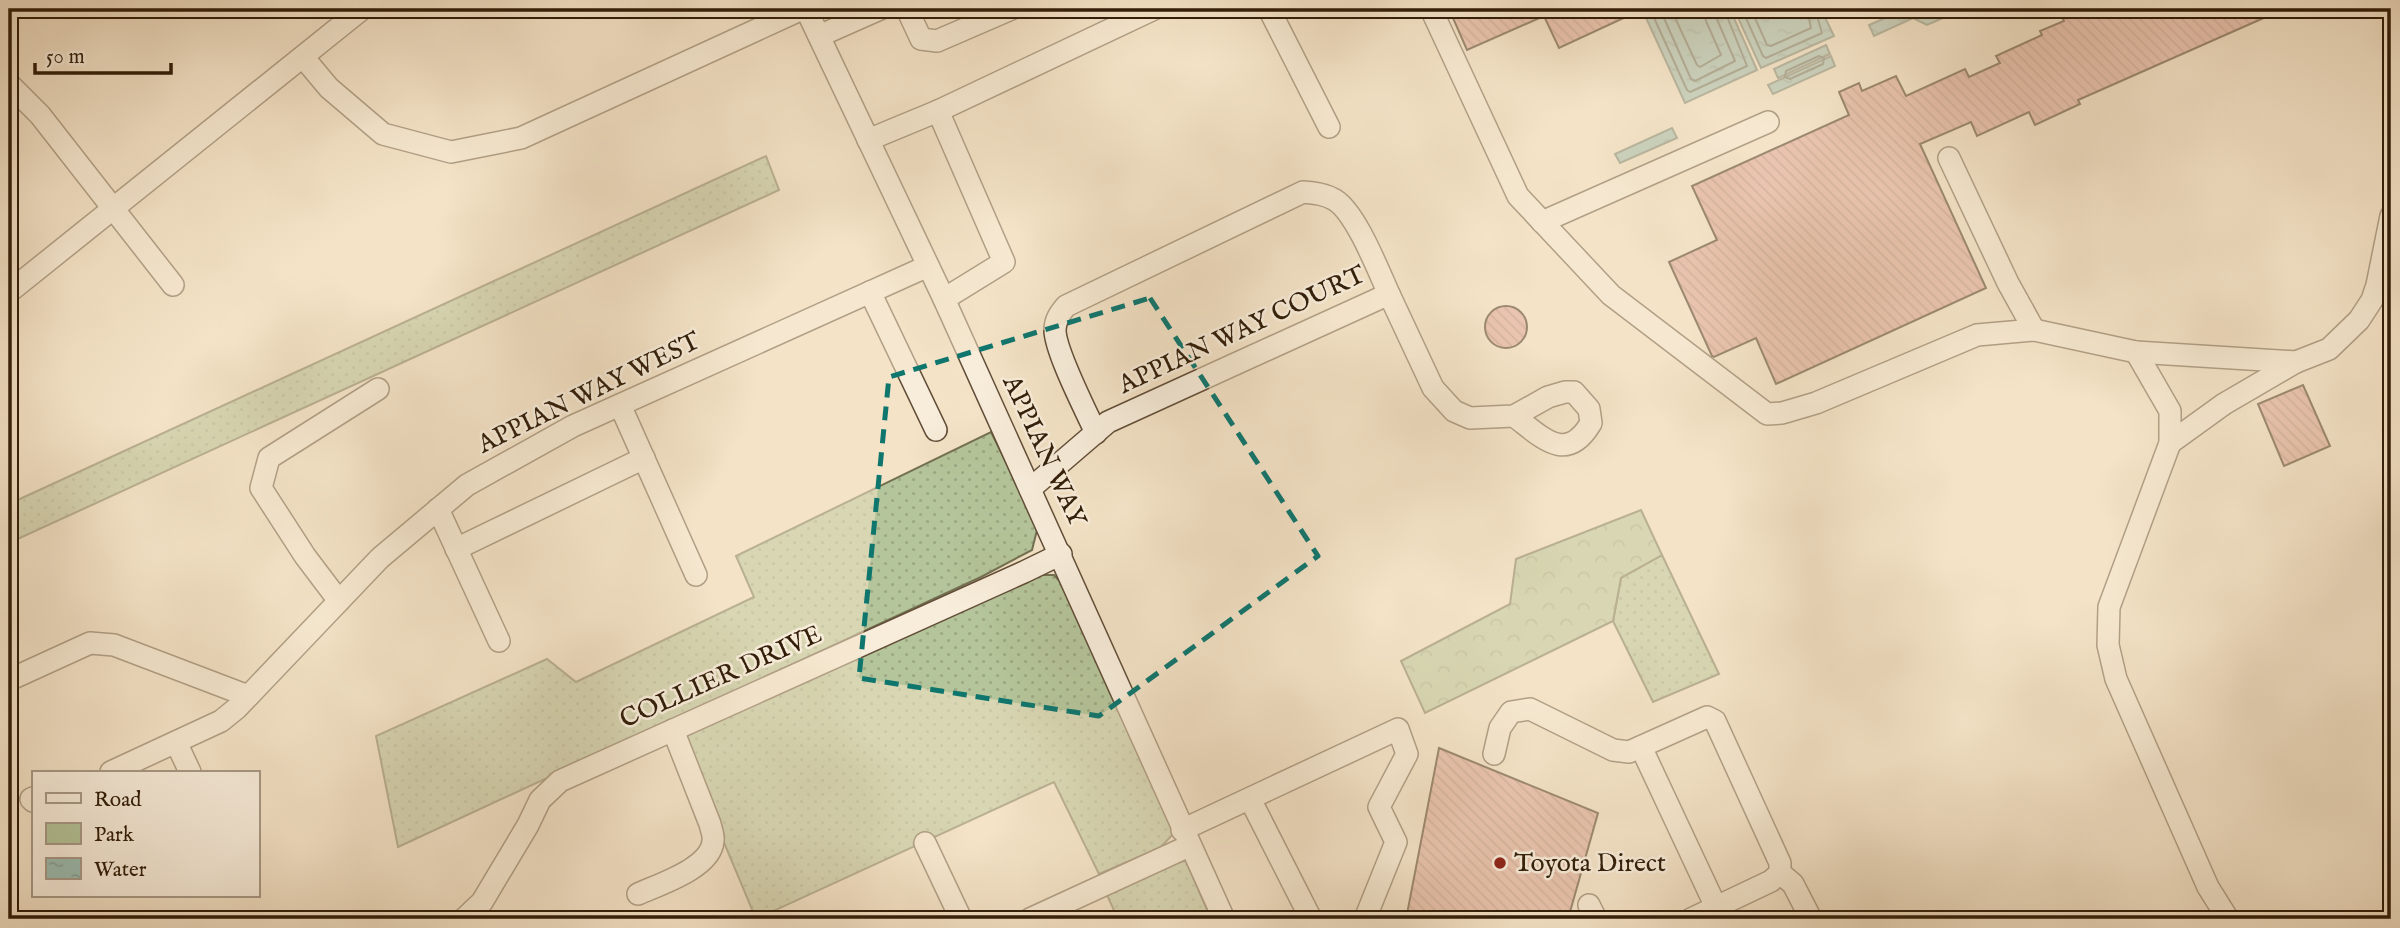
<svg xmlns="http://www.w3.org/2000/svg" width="2400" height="928" font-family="'IM FELL English',serif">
<defs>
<pattern id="green-dots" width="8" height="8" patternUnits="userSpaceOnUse" patternTransform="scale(1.75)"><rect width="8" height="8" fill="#b5c59b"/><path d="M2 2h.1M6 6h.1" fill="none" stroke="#9ca984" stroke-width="1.8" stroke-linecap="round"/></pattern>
<pattern id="forest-crowns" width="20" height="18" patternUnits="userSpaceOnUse" patternTransform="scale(1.75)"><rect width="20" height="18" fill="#b5c59b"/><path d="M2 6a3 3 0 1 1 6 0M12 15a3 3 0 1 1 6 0" fill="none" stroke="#9ca984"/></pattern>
<pattern id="water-ripples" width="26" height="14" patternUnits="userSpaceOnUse" patternTransform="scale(1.75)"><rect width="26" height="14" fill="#9cbeb3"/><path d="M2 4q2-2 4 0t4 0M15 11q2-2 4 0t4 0" fill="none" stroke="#87a398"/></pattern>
<pattern id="building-back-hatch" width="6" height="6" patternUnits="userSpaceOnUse" patternTransform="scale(1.75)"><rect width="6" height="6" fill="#de9d90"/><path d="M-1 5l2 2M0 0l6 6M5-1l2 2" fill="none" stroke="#b57f74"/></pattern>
</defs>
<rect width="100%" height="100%" fill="#f4e3c7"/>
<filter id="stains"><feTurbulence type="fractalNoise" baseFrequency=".00286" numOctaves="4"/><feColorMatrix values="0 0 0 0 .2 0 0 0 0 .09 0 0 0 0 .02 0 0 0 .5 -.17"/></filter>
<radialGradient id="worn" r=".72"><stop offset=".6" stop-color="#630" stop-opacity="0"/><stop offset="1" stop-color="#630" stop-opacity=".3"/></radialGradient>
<!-- green -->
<g fill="url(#green-dots)" stroke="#737152" stroke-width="2">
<path d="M766 156 779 190 9 543V504Z"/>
<path d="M991 432 1038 526 1032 550 981 577 398 847 376 736 547 659 576 682 754 597 736 556Z"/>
<path d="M1662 555 1719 674 1653 702 1613 621 1621 578Z"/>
<path d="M1041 575H1054L1064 586 1174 833 1160 848 1099 874 1054 782 756 919 679 735Z"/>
<path d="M1186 861 1211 919H1118L1106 893 1172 862Z"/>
</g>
<!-- forest -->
<path fill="url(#forest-crowns)" stroke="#737152" stroke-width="2" d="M1641 510 1662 555 1621 578 1613 621 1425 713 1401 661 1510 604 1516 559Z"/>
<!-- water -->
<g fill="url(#water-ripples)" stroke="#717e6f" stroke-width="2">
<path d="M1642 9H1730L1757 70 1685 103Z"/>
<path d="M1734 9H1821L1834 36 1761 68Z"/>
<path d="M1906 9H1948L1950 15 1927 25 1913 18 1874 36 1869 25Z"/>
<path d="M1826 45 1830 54 1778 78 1774 69Z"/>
<path d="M1831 56 1835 66 1773 94 1768 85Z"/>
<path d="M1672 128 1677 138 1620 163 1615 154Z"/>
</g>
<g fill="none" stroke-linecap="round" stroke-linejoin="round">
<!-- shore -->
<g stroke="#666e5e" stroke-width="2">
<path d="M1650 9 1687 90 1690 92 1747 66 1724 9"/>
<path d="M1660 9 1691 79 1695 81 1735 61 1716 17 1715 9"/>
<path d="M1671 9 1697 65 1700 67 1721 55 1706 21 1704 9"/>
<path d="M1742 9 1763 56 1766 58 1822 33 1815 9"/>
<path d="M1751 9 1767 45 1771 46 1811 28 1807 9"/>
<path d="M1819 56 1824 58 1823 64 1790 79 1785 77 1786 71Z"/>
</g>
</g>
<!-- building -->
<g fill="url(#building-back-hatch)" stroke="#311d08" stroke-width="2">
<path d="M1449 9H1643L1559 48 1544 16 1467 50Z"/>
<path d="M2058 9H2284L2078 100 2080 104 2035 125 2029 112 1977 136 1971 122 1920 144 1986 288 1776 384 1756 338 1714 357 1712 356 1669 262 1717 240 1692 186 1849 115 1839 92 1859 83 1862 91 1896 76 1906 96 1965 69 1969 77 2000 63 1996 56 2042 35 2040 31 2064 21Z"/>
<circle cx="1506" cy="327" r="21"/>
<path d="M2303 385 2330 446 2284 466 2258 404Z"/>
<path d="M1439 748 1598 813 1568 919H1421L1407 914Z"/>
</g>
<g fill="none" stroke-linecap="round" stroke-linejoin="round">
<!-- minor casing -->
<g stroke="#624e38" stroke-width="24">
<g id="minor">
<path d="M806 9 944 299 1224 919"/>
<path d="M907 9 921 39 937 41 1011 9"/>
<path d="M1269 9 1329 127"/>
<path d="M1431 9 1518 196 1611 295 1767 414 1782 413 1816 403 1977 335 2034 330 2136 352 2296 362 2329 349 2359 320 2372 300 2377 285 2391 216"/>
<path d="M819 36 880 9"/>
<path d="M303 57 329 88 383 134 451 152 521 138 802 9"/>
<path d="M9 84 40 115 173 285"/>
<path d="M938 111 1004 262 944 299"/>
<path d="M868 140 938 111 1154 9"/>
<path d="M1949 158 2008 283 2034 330"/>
<path d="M1542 222 1768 122"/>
<path d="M9 292 362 9"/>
<path d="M870 292 936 430"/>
<path d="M2136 352 2170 411V443L2109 607 2108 645 2116 679 2208 887 2228 919"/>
<path d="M620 405 696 575"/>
<path d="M1096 433C1086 411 1055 351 1055 330 1055 320 1060 313 1066 306L1303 192C1315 193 1325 194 1335 200 1356 213 1378 270 1389 294"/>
<path d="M2170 443 2224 404 2296 362"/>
<path d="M1030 489 1108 422 1389 294 1433 388 1454 411 1470 418 1514 416 1548 397 1565 392H1574L1589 409 1591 423C1566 465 1542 437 1514 416"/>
<path d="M438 509 499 641"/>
<path d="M456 549 644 458"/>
<path d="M339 601 305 556 261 488 269 458 378 389"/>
<path d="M9 680 90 643 114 645 248 696"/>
<path d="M176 742 190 772"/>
<path d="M1641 747 1716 907"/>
<path d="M1494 754 1500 728 1511 712 1530 709 1613 750 1629 752 1707 717 1715 721 1780 863V873L1771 881 1691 919"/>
<path d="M111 772 221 721 237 708 380 558 467 485 573 426 928 266"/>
<path d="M33 798 31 799 33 801"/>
<path d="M1250 799 1311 919"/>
<path d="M1182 830 1398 729 1407 754 1379 807 1396 842 1365 919"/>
<path d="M925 843 961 919"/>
<path d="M1780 873 1793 884 1811 919"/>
<path d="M638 894C660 884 711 868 713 841 714 836 711 829 710 824L673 730"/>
<path d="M1589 905 1596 919"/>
<path d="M464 919 482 902 528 825 540 800 560 781 1024 572 1061 554"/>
<path d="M1030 919 1189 846"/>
</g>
</g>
<!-- minor -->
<use href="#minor" stroke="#f8eddb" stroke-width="21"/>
</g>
<!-- marked area -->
<path d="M0 0H2400V928H0ZM1150 298 1318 556 1099 716 859 678 889 377Z" fill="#f4e3c7" fill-opacity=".55" fill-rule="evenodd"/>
<path fill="none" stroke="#0f766e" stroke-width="5" stroke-dasharray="14 9" stroke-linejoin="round" d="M1150 298 1318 556 1099 716 859 678 889 377Z"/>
<!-- markers -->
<circle fill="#8f2418" stroke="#f8eddb" stroke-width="2.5" cx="1500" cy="863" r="7"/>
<g text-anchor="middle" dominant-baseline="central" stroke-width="5" stroke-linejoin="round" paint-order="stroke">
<!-- street labels -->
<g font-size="26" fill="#311d08" stroke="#f8eddb">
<text transform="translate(1242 330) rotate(-25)">APPIAN WAY COURT</text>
<text transform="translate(589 393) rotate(-26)">APPIAN WAY WEST</text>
<text transform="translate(1044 451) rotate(65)">APPIAN WAY</text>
<text transform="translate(721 677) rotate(-24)">COLLIER DRIVE</text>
</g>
<!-- poi labels -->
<g font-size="26" fill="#311d08" stroke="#f8eddb" text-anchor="start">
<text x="1514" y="863">Toyota Direct</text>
</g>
</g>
<!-- margin -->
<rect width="2400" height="928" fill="none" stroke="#f4e3c7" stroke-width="35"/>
<rect x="10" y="10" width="2379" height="907" fill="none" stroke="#311d08" stroke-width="3.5"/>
<rect x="18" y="18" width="2365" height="893" fill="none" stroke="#311d08" stroke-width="2"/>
<!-- legend -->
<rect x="32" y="771" width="228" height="126" fill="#f8eddb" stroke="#a89a87" stroke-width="2"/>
<rect x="46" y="793" width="35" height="10" fill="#f8eddb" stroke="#a89a87" stroke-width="2"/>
<text x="94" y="806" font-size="21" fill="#311d08">Road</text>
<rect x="46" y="823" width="35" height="21" fill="#b5c59b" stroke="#a89a87" stroke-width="2"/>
<text x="94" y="841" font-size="21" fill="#311d08">Park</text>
<rect x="46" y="858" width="35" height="21" fill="url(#water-ripples)" stroke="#a89a87" stroke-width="2"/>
<text x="94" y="876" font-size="21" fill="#311d08">Water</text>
<!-- scale -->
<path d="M35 63v10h136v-10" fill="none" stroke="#311d08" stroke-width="3.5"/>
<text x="46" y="63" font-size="21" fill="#311d08" stroke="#f8eddb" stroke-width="5" paint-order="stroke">50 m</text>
<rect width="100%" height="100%" filter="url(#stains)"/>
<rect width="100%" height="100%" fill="url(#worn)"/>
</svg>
